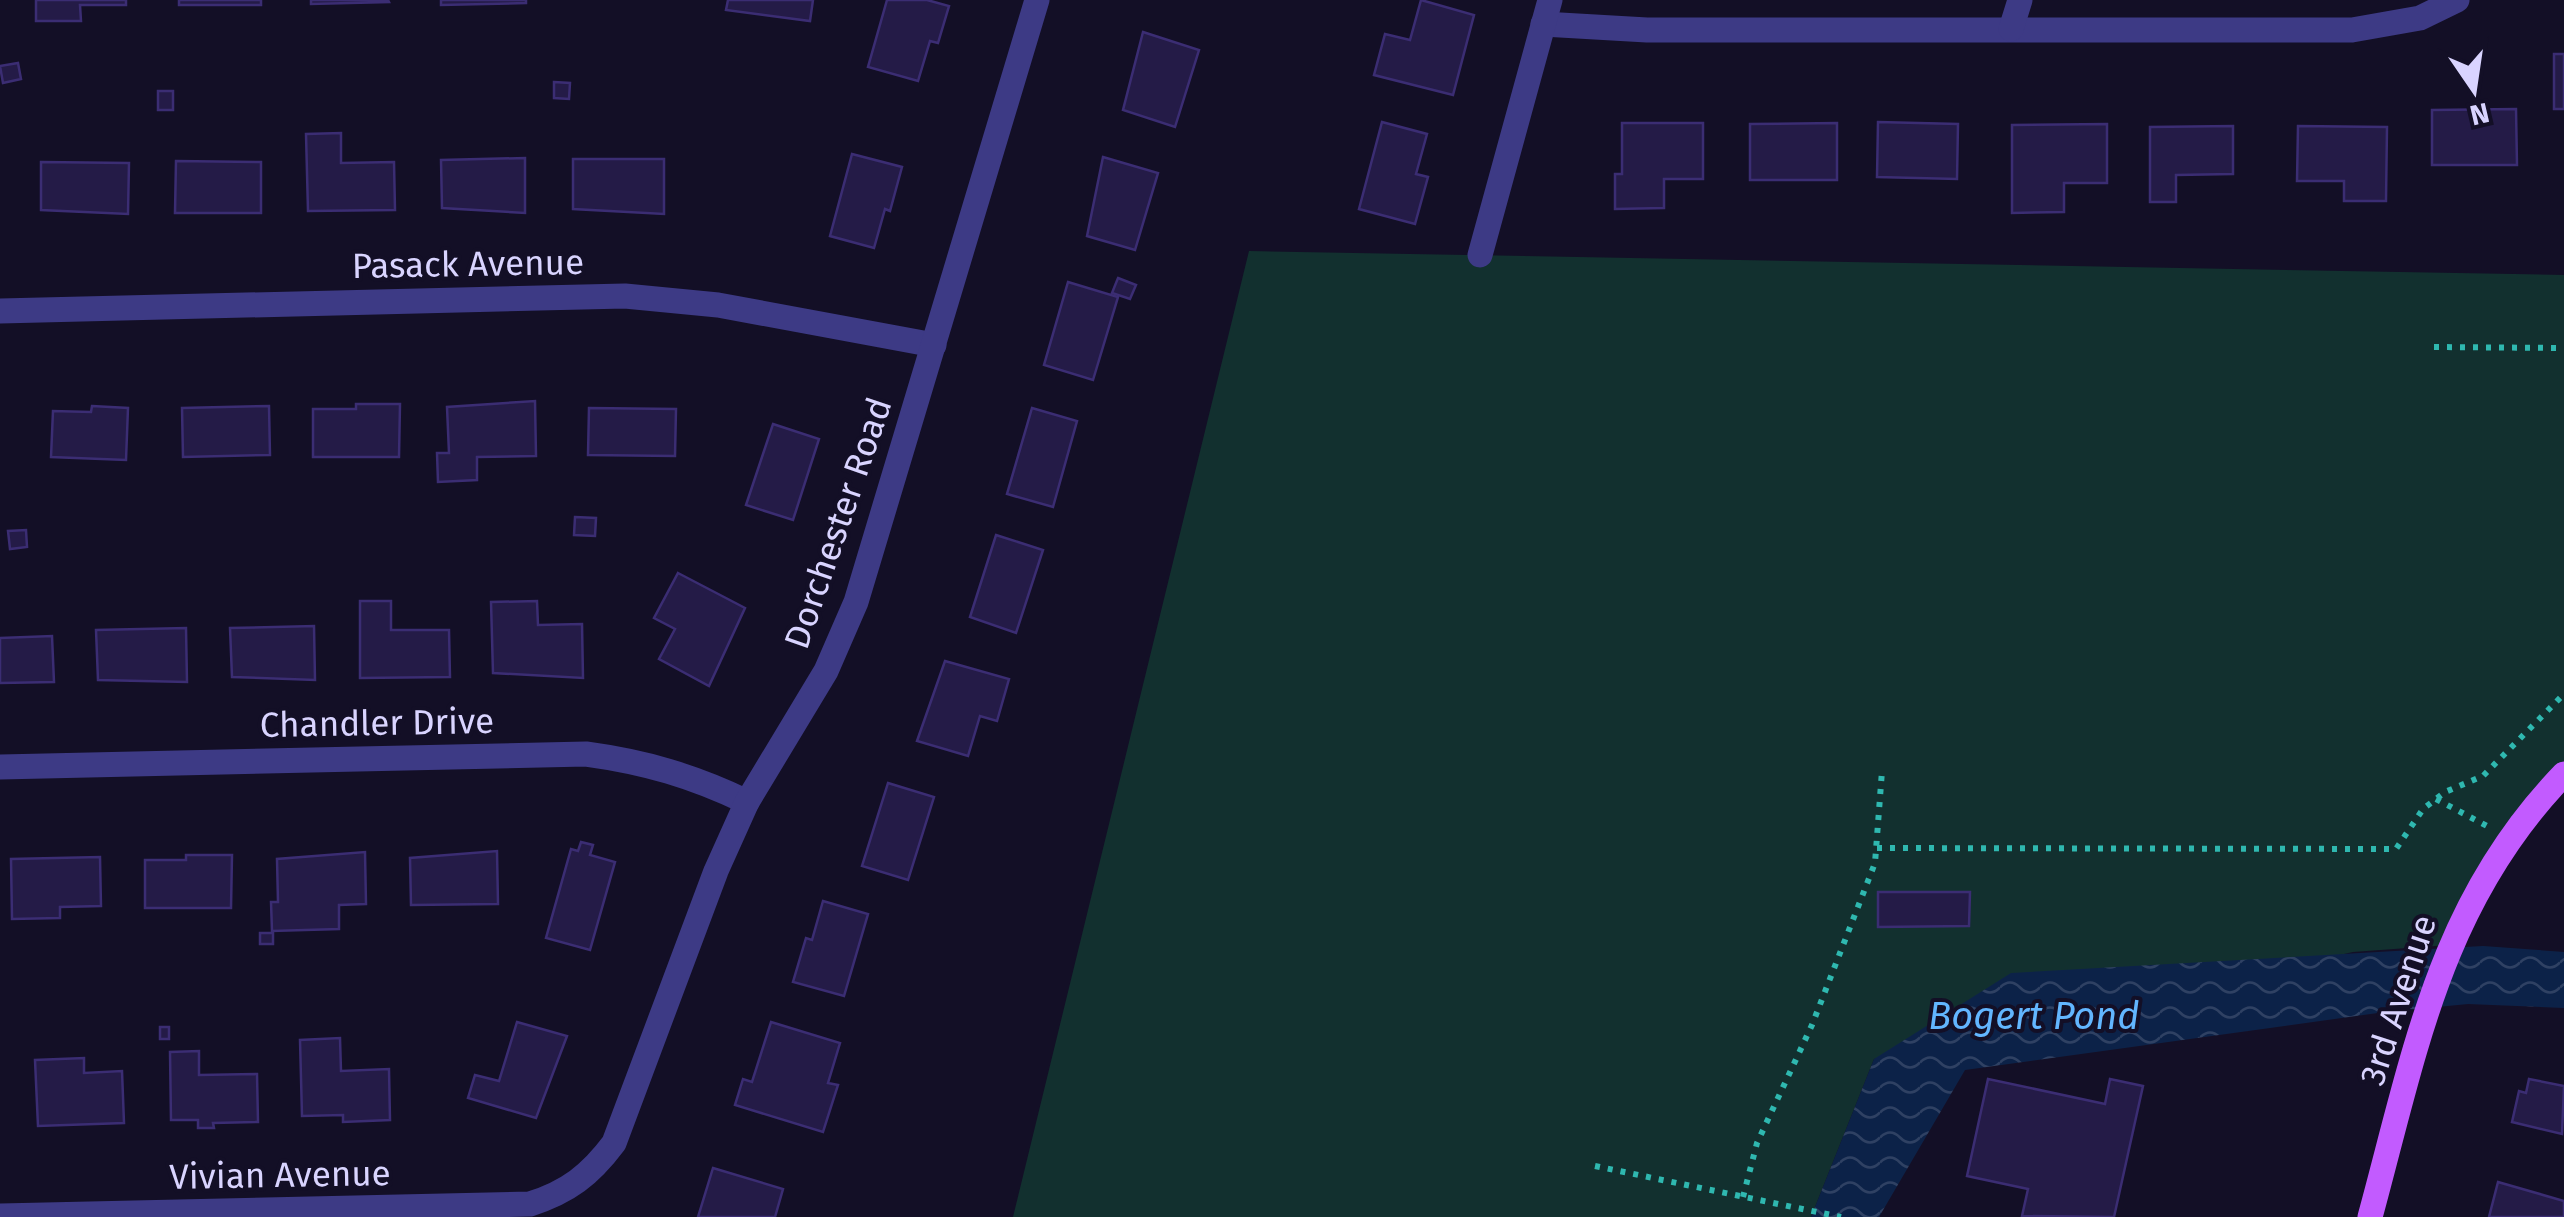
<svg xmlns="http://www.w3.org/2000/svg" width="2564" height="1217" font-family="'Fira Sans',sans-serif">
<defs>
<pattern id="water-waves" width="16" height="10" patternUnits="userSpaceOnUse" patternTransform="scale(2.5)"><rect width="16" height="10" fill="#0c2248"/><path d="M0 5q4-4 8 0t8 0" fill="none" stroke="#2f4163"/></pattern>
</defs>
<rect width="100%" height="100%" fill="#130f26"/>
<!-- park -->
<path fill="#12302f" d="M1249 251 2564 275V774L2449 945 2353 952 1874 1059 1811 1217H1013Z"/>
<!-- water -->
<path fill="url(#water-waves)" d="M2483 946 2564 952V1008L2468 1004 2385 1012 1965 1070 1879 1217H1811L1874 1059 2011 973Z"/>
<!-- building -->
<g fill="#241b47" stroke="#3b2d73" stroke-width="2.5">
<path d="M36 0H126V5H80L81 21H36Z"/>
<rect x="179" y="0" width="82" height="5"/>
<path d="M311 0H388L389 2 311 4Z"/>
<path d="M441 0H526V3L441 5Z"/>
<path d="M728 0H813L810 21 726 10Z"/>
<path d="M887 0H927L949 6 938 43 930 41 918 81 868 67Z"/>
<path d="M1421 0 1474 15 1453 95 1374 75 1385 34 1410 40Z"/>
<path d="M1143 32 1199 50 1175 127 1123 110Z"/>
<rect x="2554" y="54" width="10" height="55"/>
<path d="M18 63 21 79 3 83 0 66Z"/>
<path d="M554 82 570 83 569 99 554 98Z"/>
<rect x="158" y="91" width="15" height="19"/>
<path d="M2516 109 2517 165H2432V110Z"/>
<path d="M1382 122 1427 134 1416 174 1428 177 1415 224 1359 209Z"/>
<path d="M1878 122 1958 124 1957 179 1877 177Z"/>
<path d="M1622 123H1703V179H1664V208L1615 209V174H1622Z"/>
<path d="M1837 123V180H1750V124Z"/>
<path d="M2107 124V183H2064V212L2012 213V125Z"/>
<path d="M2233 126V174L2176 175V202H2150V127Z"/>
<path d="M2298 126 2387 127 2386 201H2344V181H2297Z"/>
<path d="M341 133V163L394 162 395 210 308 211 306 134Z"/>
<path d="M852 154 902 167 890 211 885 209 874 248 830 236Z"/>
<path d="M1103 157 1158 173 1135 250 1087 236Z"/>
<path d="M525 158V213L442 208 441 160Z"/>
<path d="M573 159H664V214L573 209Z"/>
<path d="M176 161 261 162V213H175Z"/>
<path d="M41 162 129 163 128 214 41 210Z"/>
<path d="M1118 278 1136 285 1130 299 1112 293Z"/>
<path d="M1068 282 1118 297 1093 380 1044 365Z"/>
<path d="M535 401 536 456 477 457V480L438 482 437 453H449L447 407Z"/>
<path d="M356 404H400L399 457H313V409H356Z"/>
<path d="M92 406 128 408 126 460 51 457 53 411 91 412Z"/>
<path d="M269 406 270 455 183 457 182 408Z"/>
<path d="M589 408 676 409 675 456 588 455Z"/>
<path d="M1032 408 1077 421 1053 507 1007 494Z"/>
<path d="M773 424 819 439 793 520 746 505Z"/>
<path d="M575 517 596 518 595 536 574 535Z"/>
<path d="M26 530 27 547 10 549 8 531Z"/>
<path d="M996 535 1043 550 1016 633 970 617Z"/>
<path d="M678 573 745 608 709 686 659 659 675 629 654 618Z"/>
<path d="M360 601H391V630H449L450 677 360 678Z"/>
<path d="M537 601 538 625 582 624 583 678 493 673 491 602Z"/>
<path d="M314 626 315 680 232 677 230 628Z"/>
<path d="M186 628 187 682 98 680 96 630Z"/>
<path d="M52 636 54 682 0 683V638Z"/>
<path d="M945 661 1009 679 997 721 980 716 968 756 917 741Z"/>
<path d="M888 783 934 797 908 880 862 866Z"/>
<path d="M581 842 593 845 590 855 615 862 590 950 546 938 571 849 578 851Z"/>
<path d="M497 851 498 904 411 905 410 858Z"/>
<path d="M365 852 366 904 339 905V929L272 931 271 902H278L277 859Z"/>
<path d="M186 855H232L231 908H145V860H186Z"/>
<path d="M100 857 101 906 60 907V918L12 919 11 859Z"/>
<path d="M1878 892H1970L1969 926 1878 927Z"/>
<path d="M823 901 868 914 844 996 793 982 806 938 812 940Z"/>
<rect x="260" y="933" width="13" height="11"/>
<path d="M517 1022 567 1036 536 1118 468 1098 475 1075 499 1081Z"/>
<path d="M771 1022 840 1043 828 1083 838 1085 823 1132 735 1105 743 1079 752 1082Z"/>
<rect x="160" y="1027" width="9" height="12"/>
<path d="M340 1038 341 1071 389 1069 390 1120 343 1122V1115L302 1116 300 1040Z"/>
<path d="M199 1051V1075L257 1074 258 1122 213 1123 214 1128H198V1120H171L170 1052Z"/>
<path d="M84 1058V1073L122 1071 124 1123 38 1126 35 1060Z"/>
<path d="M1988 1079 2105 1104 2110 1079 2143 1086 2114 1217 2022 1216 2028 1189 1967 1176Z"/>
<path d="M2529 1079 2564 1086 2562 1134 2512 1122 2519 1091 2526 1093Z"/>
<path d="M713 1168 783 1189 775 1217H698Z"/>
<path d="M2498 1182 2564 1201V1217H2489Z"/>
</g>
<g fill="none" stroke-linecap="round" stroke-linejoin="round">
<!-- path -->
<g stroke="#2fb8b0" stroke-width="6" stroke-dasharray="5 8" stroke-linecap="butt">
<path d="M2434 347 2564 348"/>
<path d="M2436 799 2487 826"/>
<path d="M1877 848 2396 849 2423 809 2445 792 2483 776 2564 694"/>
<path d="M1595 1166 1841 1217"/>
<path d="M1743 1197 1757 1143 1812 1025 1875 863 1882 771"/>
</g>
<!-- minor -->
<g stroke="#3d3a85" stroke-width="25">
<path d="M1543 24 1647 30H2352L2420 18 2457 0"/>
<path d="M2011 29 2020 0"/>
<path d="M1480 255 1550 0"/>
<path d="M0 311 625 296 718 305 934 345"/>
<path d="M0 767 586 754C645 762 693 776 747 802"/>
<path d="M0 1216 530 1204C568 1192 590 1175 614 1143L716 871 747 802 826 671 856 602 1037 0"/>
</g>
<!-- major -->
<path stroke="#c25bff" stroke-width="25" d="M2370 1217C2415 1052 2440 902 2564 774"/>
</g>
<g text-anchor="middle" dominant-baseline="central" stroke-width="8" stroke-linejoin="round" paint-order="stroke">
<!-- street labels -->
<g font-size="35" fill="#d9d4ff" stroke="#130f26">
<text transform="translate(468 264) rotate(-1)">Pasack Avenue</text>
<text transform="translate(838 523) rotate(-71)">Dorchester Road</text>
<text transform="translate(377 723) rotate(-1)">Chandler Drive</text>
<text transform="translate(2398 1000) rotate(-72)">3rd Avenue</text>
<text transform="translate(280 1175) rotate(-1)">Vivian Avenue</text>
</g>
<!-- water labels -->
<g font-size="38" font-style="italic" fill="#62b6ff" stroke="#130f26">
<text x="2034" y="1016">Bogert Pond</text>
</g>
</g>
<!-- north arrow -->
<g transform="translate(2474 90) rotate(167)" stroke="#130f26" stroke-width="8" paint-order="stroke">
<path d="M0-8L18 38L0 25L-18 38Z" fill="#d9d4ff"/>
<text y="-15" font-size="28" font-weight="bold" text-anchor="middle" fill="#d9d4ff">N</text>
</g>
</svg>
